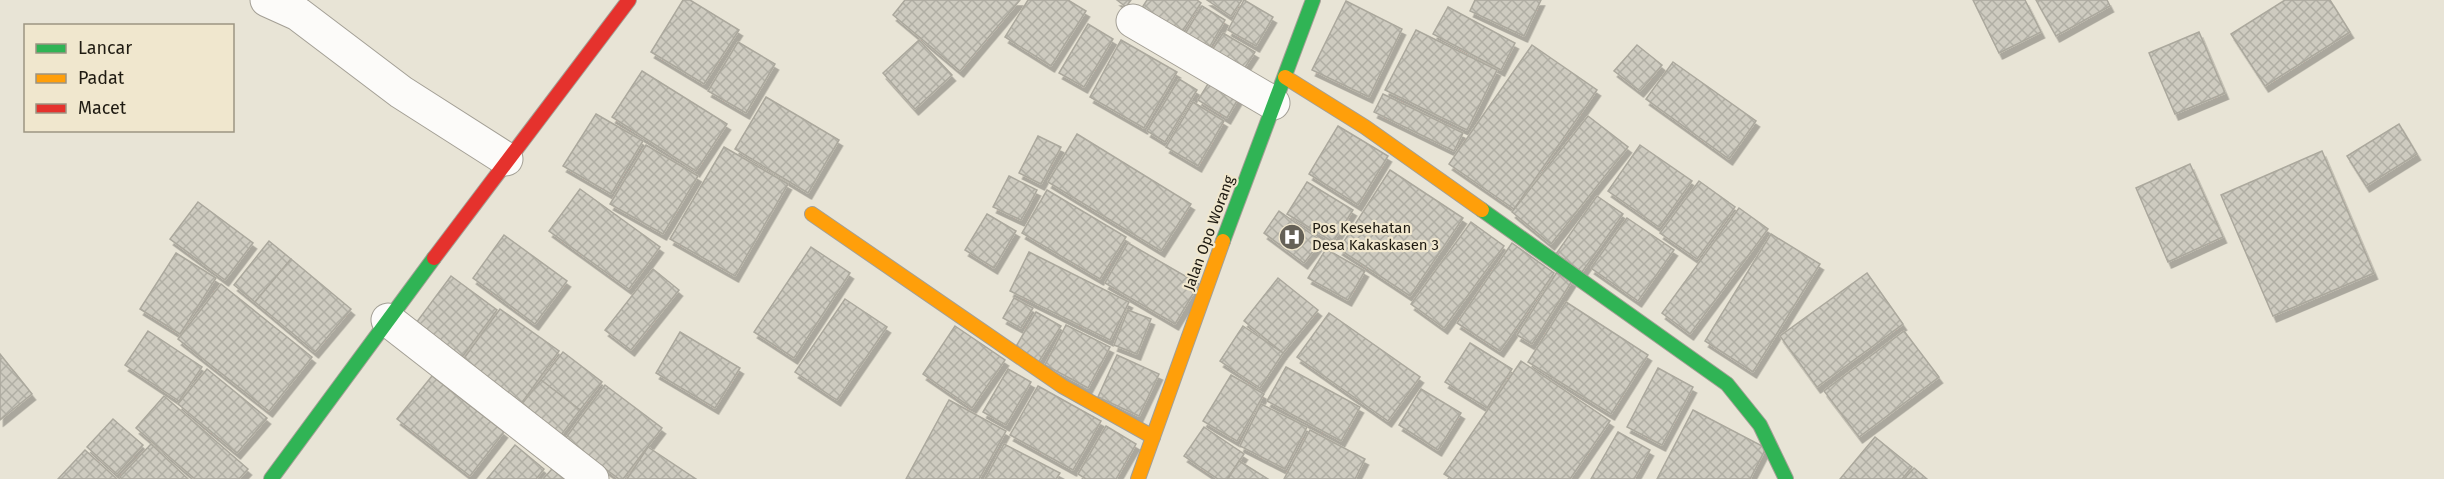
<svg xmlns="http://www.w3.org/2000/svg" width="2444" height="479" font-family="'Fira Sans',sans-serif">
<defs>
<pattern id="building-cross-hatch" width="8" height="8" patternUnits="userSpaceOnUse" patternTransform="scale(1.5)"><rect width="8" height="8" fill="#cecbc0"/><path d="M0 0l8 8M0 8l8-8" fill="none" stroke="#b0aea4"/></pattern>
<filter id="shadow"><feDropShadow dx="3.5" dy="6" stdDeviation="0" flood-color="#0004"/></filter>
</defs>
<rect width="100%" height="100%" fill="#e8e4d6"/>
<!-- building -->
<g fill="url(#building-cross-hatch)" stroke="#aba89d" stroke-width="1.5" filter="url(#shadow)">
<path d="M683 0H690L739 30 704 84 651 52Z"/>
<path d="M905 0H1020L960 71 893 15Z"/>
<path d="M1028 0H1068L1086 11 1051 66 1005 37Z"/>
<path d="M1117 0H1131L1126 7Z"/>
<path d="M1147 0H1197L1201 3 1175 42 1136 17Z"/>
<path d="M1207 0H1242L1231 16Z"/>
<path d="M1244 0 1273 17 1256 46 1228 30Z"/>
<path d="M1475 0H1541L1524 36 1470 11Z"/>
<path d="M1973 0H2025L2041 32 1999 53Z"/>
<path d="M2036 0H2107L2110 6 2056 36Z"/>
<path d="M2285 0H2330L2350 32 2265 86 2231 34Z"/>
<path d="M1346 1 1402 29 1369 97 1312 70Z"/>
<path d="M1202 6 1225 20 1206 53 1182 39Z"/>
<path d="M1448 7 1515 43 1501 70 1433 34Z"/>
<path d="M1088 24 1113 39 1084 87 1059 73Z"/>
<path d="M1416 30 1497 70 1467 130 1385 90Z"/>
<path d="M2199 32 2225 93 2175 114 2149 53Z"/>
<path d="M1223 33 1255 52 1240 75 1209 55Z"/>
<path d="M919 40 952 75 915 109 883 73Z"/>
<path d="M1121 40 1177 72 1144 128 1090 97Z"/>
<path d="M738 42 775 64 746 113 708 91Z"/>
<path d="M1532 45 1597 90 1514 209 1449 164Z"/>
<path d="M1637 45 1662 65 1640 91 1614 71Z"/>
<path d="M1673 62 1756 121 1729 159 1646 99Z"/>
<path d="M642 71 727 124 696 171 612 117Z"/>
<path d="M1216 71 1245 87 1227 118 1198 100Z"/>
<path d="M1179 79 1197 90 1165 142 1147 131Z"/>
<path d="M1383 94 1463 133 1454 151 1374 112Z"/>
<path d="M766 97 839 140 808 193 735 149Z"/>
<path d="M1193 102 1224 121 1198 166 1166 147Z"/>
<path d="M596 114 643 141 611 194 563 166Z"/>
<path d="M1588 116 1628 147 1551 244 1512 212Z"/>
<path d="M2399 124 2417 154 2366 186 2347 156Z"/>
<path d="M1338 126 1388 156 1358 205 1309 174Z"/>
<path d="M1077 134 1191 204 1161 251 1048 182Z"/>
<path d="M1038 136 1061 147 1041 184 1019 173Z"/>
<path d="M646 145 698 176 663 234 610 204Z"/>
<path d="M1640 145 1692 181 1659 227 1608 191Z"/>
<path d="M724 147 788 184 735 276 670 239Z"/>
<path d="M2322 151 2374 273 2273 316 2221 195Z"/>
<path d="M2190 164 2223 237 2168 262 2136 188Z"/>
<path d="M1390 170 1463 218 1410 296 1339 249Z"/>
<path d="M1009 176 1037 190 1021 220 993 207Z"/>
<path d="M1699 181 1735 207 1697 259 1660 233Z"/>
<path d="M1307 182 1353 210 1333 242 1287 214Z"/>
<path d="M580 189 660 247 629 289 549 231Z"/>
<path d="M1047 190 1126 237 1100 279 1022 233Z"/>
<path d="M1597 196 1623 214 1582 272 1556 254Z"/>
<path d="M198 202 253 243 225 280 170 239Z"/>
<path d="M1739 208 1768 229 1690 334 1662 313Z"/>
<path d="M1279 211 1321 241 1304 263 1264 233Z"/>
<path d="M987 214 1016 231 994 268 965 250Z"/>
<path d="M1627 218 1674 250 1638 301 1591 268Z"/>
<path d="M1471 222 1504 246 1444 328 1411 304Z"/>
<path d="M1771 234 1820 264 1753 372 1705 341Z"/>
<path d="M504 235 567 281 535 324 473 278Z"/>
<path d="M269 241 291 259 255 302 234 285Z"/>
<path d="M1128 243 1199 284 1175 324 1105 283Z"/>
<path d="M1512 243 1554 273 1500 351 1457 323Z"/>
<path d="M811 247 850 273 794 358 754 332Z"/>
<path d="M1326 249 1365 271 1348 300 1308 278Z"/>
<path d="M1029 252 1129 302 1110 340 1010 291Z"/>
<path d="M176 253 216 278 180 334 140 309Z"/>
<path d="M291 259 351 309 315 352 255 302Z"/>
<path d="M653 269 679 290 631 350 605 330Z"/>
<path d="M1557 272 1572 281 1532 344 1517 335Z"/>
<path d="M1867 273 1903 324 1817 387 1780 336Z"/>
<path d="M451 276 497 310 462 357 416 323Z"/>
<path d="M1278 278 1318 310 1283 353 1244 321Z"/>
<path d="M221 284 312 357 269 411 178 339Z"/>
<path d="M1014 298 1033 308 1021 328 1003 318Z"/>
<path d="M845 299 887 327 837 400 795 372Z"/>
<path d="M1566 302 1648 355 1611 414 1528 362Z"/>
<path d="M500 309 559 351 521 404 462 361Z"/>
<path d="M1128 310 1151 319 1137 354 1114 345Z"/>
<path d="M1036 312 1061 326 1038 363 1014 350Z"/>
<path d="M1329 313 1420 377 1388 421 1297 357Z"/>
<path d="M1066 325 1110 347 1088 388 1045 365Z"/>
<path d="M955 326 1005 360 972 408 923 374Z"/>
<path d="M1243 326 1283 353 1260 388 1220 361Z"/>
<path d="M148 331 202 367 179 401 125 365Z"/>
<path d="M1904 331 1939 377 1859 437 1824 391Z"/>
<path d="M680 332 740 368 715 408 656 373Z"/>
<path d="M1470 343 1512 369 1487 408 1445 382Z"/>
<path d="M563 352 602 382 580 410 541 380Z"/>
<path d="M0 354 32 394 0 420Z"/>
<path d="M1117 355 1159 374 1139 416 1098 397Z"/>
<path d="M1521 361 1610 421 1570 479H1452L1444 474Z"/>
<path d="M1286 367 1360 407 1341 441 1267 401Z"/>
<path d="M1658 368 1693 387 1662 445 1627 427Z"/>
<path d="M207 369 267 418 237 453 178 404Z"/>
<path d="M1008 369 1031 382 1006 425 983 412Z"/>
<path d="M1231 375 1264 394 1237 441 1203 421Z"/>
<path d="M432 376 504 432 470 476 397 419Z"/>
<path d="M541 380 580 410 561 435 521 405Z"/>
<path d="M605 385 662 428 623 479H619L565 439Z"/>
<path d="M1038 386 1101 421 1073 470 1010 435Z"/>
<path d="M1421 389 1461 413 1438 450 1399 425Z"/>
<path d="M164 396 248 469 239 479H195L136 428Z"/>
<path d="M949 400 1006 431 979 479H906Z"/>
<path d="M1261 404 1307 427 1285 469 1240 446Z"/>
<path d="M1693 410 1766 448 1750 479H1657Z"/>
<path d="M113 419 143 445 117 474 87 447Z"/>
<path d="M1106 426 1136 444 1116 479H1086L1078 474Z"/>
<path d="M1204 427 1244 454 1227 479H1218L1184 456Z"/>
<path d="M1310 430 1365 459 1355 479H1284Z"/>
<path d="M1618 432 1650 450 1634 479H1591Z"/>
<path d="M1875 437 1912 467 1902 479H1840Z"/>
<path d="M151 444 188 479H122L120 477Z"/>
<path d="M1004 444 1060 473 1056 479H985Z"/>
<path d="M515 445 544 469 536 479H487Z"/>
<path d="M648 447 696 479H627Z"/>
<path d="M85 450 117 479H58Z"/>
<path d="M1239 461 1268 479H1228Z"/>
<path d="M1914 468 1927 479H1904Z"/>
<path d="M552 469 565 479H543Z"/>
</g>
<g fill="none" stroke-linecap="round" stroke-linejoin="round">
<!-- street casing -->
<g stroke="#a39f95" stroke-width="35">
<g id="street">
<path d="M267 0 298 14 401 92 506 159"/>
<path d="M1133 21 1273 103"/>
<path d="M388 320 592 479"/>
</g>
</g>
<!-- fast casing -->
<g stroke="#a39f95" stroke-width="16">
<g id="fast">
<path d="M1482 210 1727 384 1760 425 1786 479"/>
<path d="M1223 241 1313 0"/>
<path d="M271 479 434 258"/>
</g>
</g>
<!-- slow casing -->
<g stroke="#a39f95" stroke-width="16">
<g id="slow">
<path d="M1285 77 1365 127 1482 210"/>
<path d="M812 214 1062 386 1153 437"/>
<path d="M1138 479 1223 241"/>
</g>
</g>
<!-- jam casing -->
<g stroke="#a39f95" stroke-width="16">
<path id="jam" d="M434 258 629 0"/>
</g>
<!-- street -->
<use href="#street" stroke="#fcfbf9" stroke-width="33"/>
<!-- fast -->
<use href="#fast" stroke="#30b455" stroke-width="14"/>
<!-- slow -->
<use href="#slow" stroke="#ff9f0a" stroke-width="14"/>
<!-- jam -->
<use href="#jam" stroke="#e5322d" stroke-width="14"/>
</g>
<!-- icons -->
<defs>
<g id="hospital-disc" transform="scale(1.35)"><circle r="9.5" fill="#656157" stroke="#f0e7ce"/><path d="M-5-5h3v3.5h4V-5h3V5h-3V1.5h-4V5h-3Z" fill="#fff"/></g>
</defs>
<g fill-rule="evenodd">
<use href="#hospital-disc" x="1292" y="237"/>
</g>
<g text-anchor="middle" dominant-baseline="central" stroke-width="4.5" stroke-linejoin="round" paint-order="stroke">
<!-- poi labels -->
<g font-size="15" fill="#1f1b12" stroke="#f0e7ce" text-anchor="start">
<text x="1312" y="228">Pos Kesehatan<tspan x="1312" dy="17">Desa Kakaskasen 3</tspan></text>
</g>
<!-- street labels -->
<g font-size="15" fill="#1f1b12" stroke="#f0e7ce">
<text transform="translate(1209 233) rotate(-70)">Jalan Opo Worang</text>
</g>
</g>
<!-- legend -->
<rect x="24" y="24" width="210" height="108" fill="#f0e7ce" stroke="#9c9583" stroke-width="1.5"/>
<rect x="36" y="44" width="30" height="9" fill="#30b455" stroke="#9c9583" stroke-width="1.5"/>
<text x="78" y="54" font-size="18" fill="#1f1b12">Lancar</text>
<rect x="36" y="74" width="30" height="9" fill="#ff9f0a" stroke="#9c9583" stroke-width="1.5"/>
<text x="78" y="84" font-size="18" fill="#1f1b12">Padat</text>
<rect x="36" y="104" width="30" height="9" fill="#e5322d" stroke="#9c9583" stroke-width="1.5"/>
<text x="78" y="114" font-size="18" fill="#1f1b12">Macet</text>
</svg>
